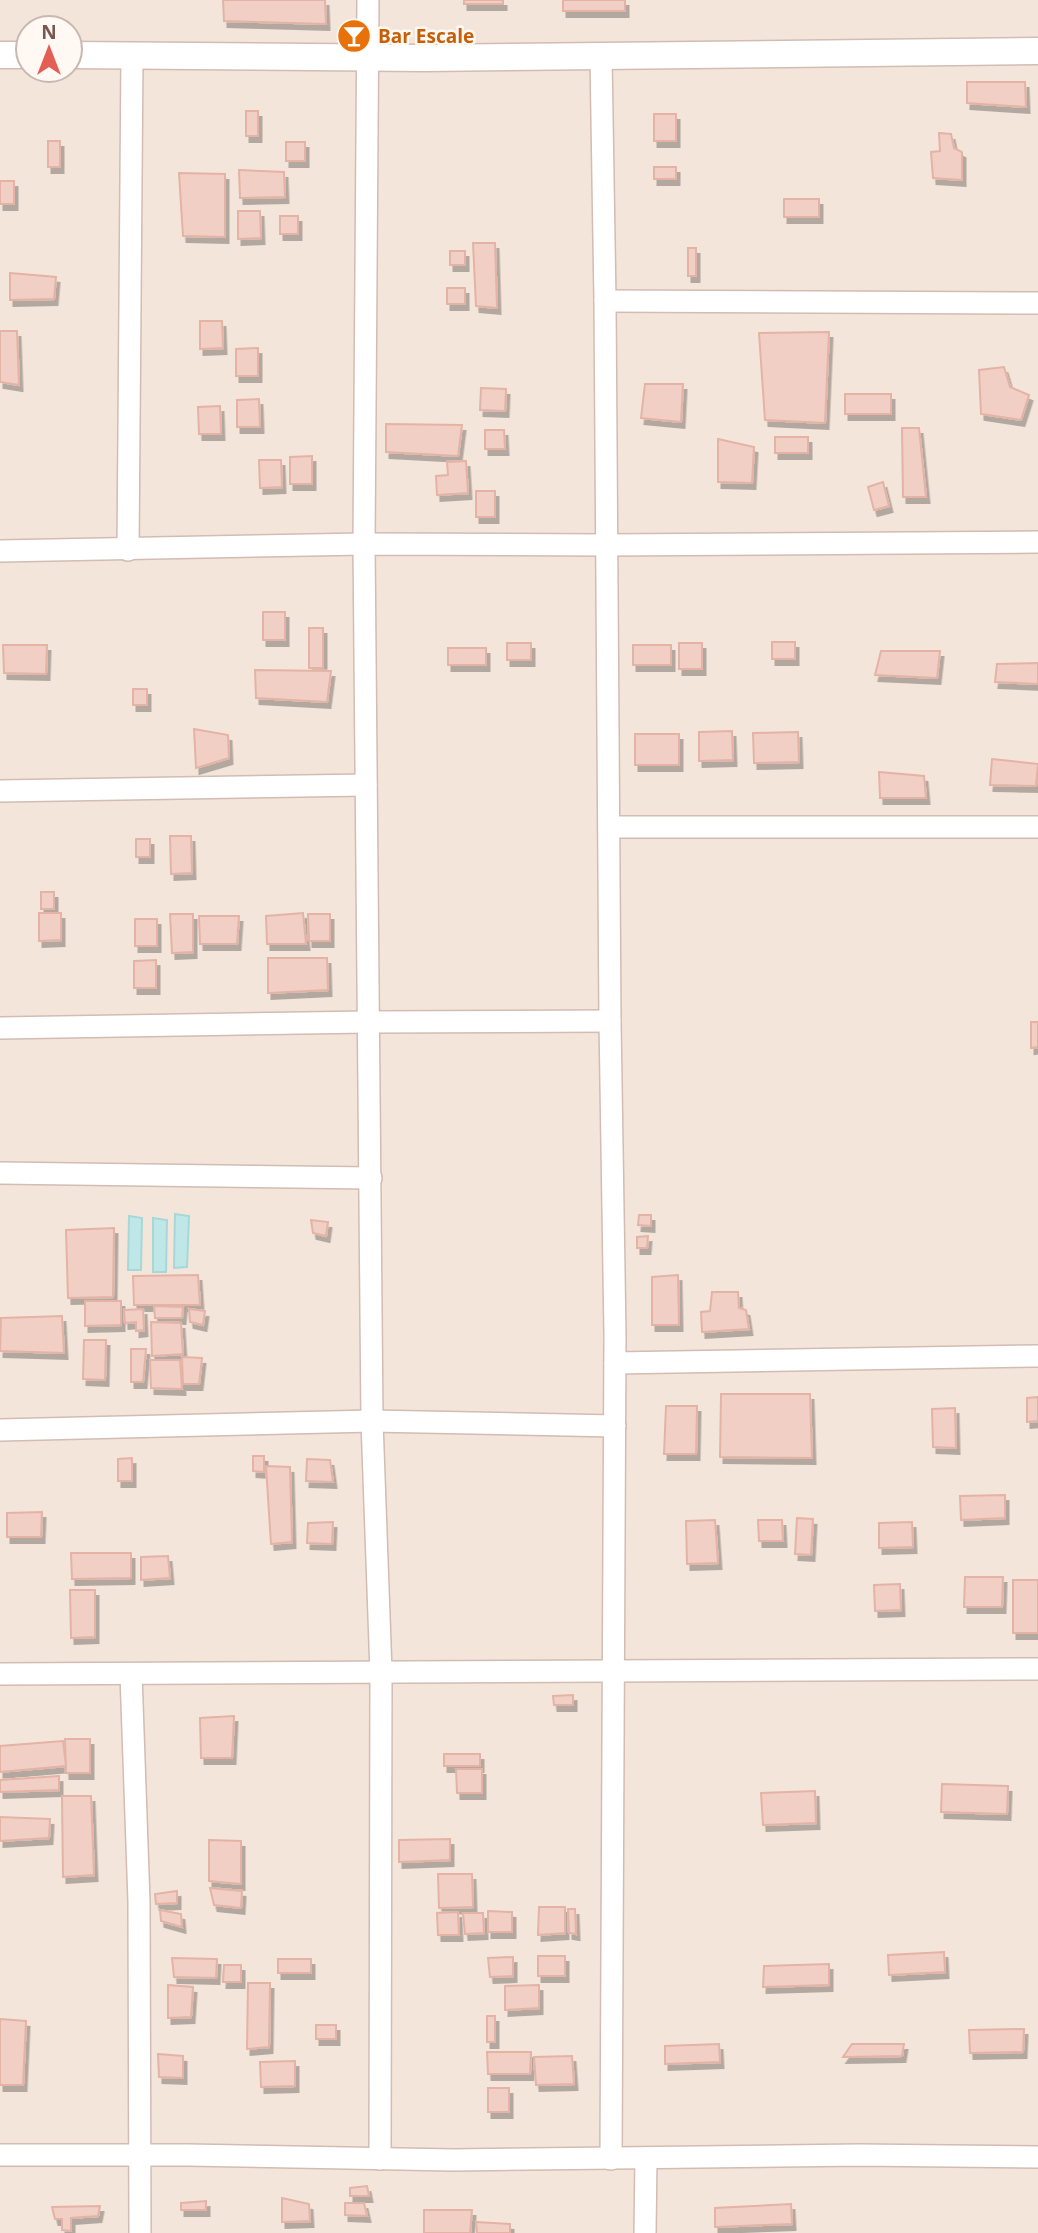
<svg xmlns="http://www.w3.org/2000/svg" width="1038" height="2233" font-family="'Open Sans',sans-serif">
<defs>
<filter id="shadow"><feDropShadow dx="3.5" dy="6" stdDeviation="0" flood-color="#0004"/></filter>
</defs>
<rect width="100%" height="100%" fill="#fcf4ec"/>
<!-- residential -->
<path fill="#f4e5da" fill-rule="evenodd" d="M0 0H1038V2233H0ZM28 28H70V70H28Z"/>
<!-- water -->
<g fill="#c0e7e7" stroke="#a6d8d8" stroke-width="2">
<path d="M175 1214 189 1216 187 1267 174 1268Z"/>
<path d="M129 1216 142 1218 141 1270H128Z"/>
<path d="M153 1218 167 1220 166 1272H153Z"/>
</g>
<!-- building -->
<g fill="#f2cfc4" stroke="#e4b3a5" stroke-width="2" filter="url(#shadow)">
<path d="M223 0H325L326 24 224 21Z"/>
<rect x="464" y="0" width="39" height="4"/>
<rect x="563" y="0" width="62" height="11"/>
<path d="M967 82H1025L1026 107 967 103Z"/>
<rect x="246" y="111" width="12" height="25"/>
<rect x="654" y="114" width="22" height="27"/>
<path d="M939 133 951 134 954 148 962 152V180L933 178 931 152 940 151Z"/>
<rect x="48" y="141" width="12" height="26"/>
<rect x="286" y="142" width="19" height="19"/>
<rect x="654" y="167" width="22" height="12"/>
<path d="M239 170 284 172 285 197 240 198Z"/>
<path d="M179 173 225 174V237L183 236Z"/>
<rect x="0" y="181" width="14" height="23"/>
<rect x="784" y="199" width="35" height="18"/>
<path d="M238 211H260L261 238 238 239Z"/>
<rect x="280" y="216" width="18" height="18"/>
<path d="M473 243H495L497 308 476 306Z"/>
<rect x="688" y="248" width="8" height="28"/>
<rect x="450" y="251" width="15" height="14"/>
<path d="M10 273 56 277 54 299 10 300Z"/>
<rect x="447" y="288" width="18" height="16"/>
<path d="M200 321H222L223 348 200 349Z"/>
<path d="M0 331H17L19 385 0 382Z"/>
<path d="M829 332 825 423 765 420 759 333Z"/>
<path d="M258 348V376H236V349Z"/>
<path d="M1004 367 1010 387 1029 395 1021 420 981 414 979 370Z"/>
<path d="M645 384H683L681 422 641 418Z"/>
<path d="M481 388 506 389 505 411 480 410Z"/>
<rect x="845" y="394" width="46" height="20"/>
<path d="M259 399 260 427H237V400Z"/>
<path d="M220 406 221 434H199L198 407Z"/>
<path d="M386 424 462 425 458 456 386 452Z"/>
<path d="M902 428H919L926 497H903Z"/>
<path d="M485 430H504L505 449H485Z"/>
<rect x="775" y="437" width="33" height="16"/>
<path d="M718 439 754 447 752 483 718 482Z"/>
<path d="M312 456V484H290V457Z"/>
<path d="M259 460H281L282 487 260 488Z"/>
<path d="M466 461 468 493 437 495 436 476 448 475 447 462Z"/>
<path d="M883 482 889 506 874 510 868 487Z"/>
<rect x="476" y="491" width="19" height="26"/>
<rect x="263" y="612" width="22" height="28"/>
<rect x="309" y="628" width="14" height="40"/>
<rect x="772" y="642" width="23" height="17"/>
<rect x="507" y="643" width="24" height="17"/>
<rect x="679" y="643" width="23" height="26"/>
<path d="M3 645H47L46 674 4 673Z"/>
<rect x="633" y="645" width="38" height="20"/>
<rect x="448" y="648" width="38" height="17"/>
<path d="M881 651H940L937 678 875 675Z"/>
<path d="M1038 663V684L995 682 997 664Z"/>
<path d="M255 670 331 671 327 702 256 698Z"/>
<rect x="133" y="689" width="14" height="16"/>
<path d="M194 729 228 735 229 758 196 768Z"/>
<path d="M732 731 733 760 699 761V732Z"/>
<path d="M798 732 799 762 754 763 753 733Z"/>
<rect x="635" y="734" width="44" height="31"/>
<path d="M992 759 1038 764 1036 786 990 785Z"/>
<path d="M879 772 924 776 926 798H880Z"/>
<path d="M170 836H191L192 873 171 874Z"/>
<rect x="136" y="839" width="14" height="18"/>
<rect x="41" y="892" width="13" height="17"/>
<path d="M39 913H61V940L39 941Z"/>
<path d="M303 913 306 944H267L266 916Z"/>
<path d="M170 914H193V952L172 953Z"/>
<path d="M308 914H330V941H309Z"/>
<path d="M199 916H239L237 944H200Z"/>
<rect x="135" y="919" width="22" height="27"/>
<path d="M268 958H327L328 990 268 993Z"/>
<path d="M156 960V988H134V961Z"/>
<path d="M1031 1022H1038V1047L1031 1048Z"/>
<path d="M639 1215H651V1226L638 1225Z"/>
<path d="M311 1220 328 1222 326 1236 313 1233Z"/>
<path d="M114 1228 113 1297 68 1298 66 1230Z"/>
<path d="M648 1236 647 1248H637V1237Z"/>
<path d="M198 1275 200 1305H134L133 1276Z"/>
<path d="M678 1275 679 1325H652V1277Z"/>
<path d="M712 1292H738L739 1308 746 1310 749 1329 702 1332 701 1312 710 1311Z"/>
<path d="M85 1301H121V1325L85 1326Z"/>
<path d="M154 1306 183 1307 182 1318H155Z"/>
<path d="M143 1309 144 1330 136 1331V1322L125 1323 124 1310Z"/>
<path d="M189 1309 205 1311 203 1325 190 1322Z"/>
<path d="M62 1316 64 1353 0 1351 1 1318Z"/>
<path d="M151 1322 181 1323 183 1354 152 1356Z"/>
<path d="M84 1340H106L105 1380 83 1379Z"/>
<path d="M131 1349H146L143 1382H131Z"/>
<path d="M182 1357 202 1358 199 1384H183Z"/>
<path d="M150 1360H180L182 1389 151 1388Z"/>
<path d="M721 1394H810L812 1458 720 1457Z"/>
<path d="M1038 1397V1421L1027 1422V1398Z"/>
<path d="M666 1406H697L696 1454H664Z"/>
<path d="M955 1408 956 1448 933 1447 932 1409Z"/>
<path d="M253 1456H264V1472L253 1471Z"/>
<path d="M132 1458V1481H118V1459Z"/>
<path d="M307 1459 330 1460 333 1482 306 1481Z"/>
<path d="M266 1466 290 1467 292 1542 271 1544Z"/>
<path d="M1005 1495V1518L961 1520 960 1496Z"/>
<path d="M42 1512 41 1537H7V1513Z"/>
<path d="M797 1518 813 1519 811 1555 795 1554Z"/>
<path d="M715 1520 718 1563 687 1564 686 1521Z"/>
<path d="M758 1520H782L783 1541H759Z"/>
<path d="M333 1522 332 1544 307 1543 308 1523Z"/>
<path d="M912 1522 913 1547 879 1548V1523Z"/>
<path d="M71 1553H131V1578L72 1579Z"/>
<path d="M168 1556 170 1578 141 1580V1557Z"/>
<path d="M965 1577H1003L1002 1607H964Z"/>
<rect x="1013" y="1580" width="25" height="53"/>
<path d="M900 1584 901 1610 875 1611 874 1585Z"/>
<path d="M70 1590H95V1637L71 1638Z"/>
<path d="M573 1695V1705H554L553 1696Z"/>
<path d="M234 1716 232 1758H201L200 1718Z"/>
<path d="M65 1739H90V1773H66Z"/>
<path d="M63 1741 66 1766 0 1772V1746Z"/>
<rect x="444" y="1754" width="36" height="12"/>
<path d="M456 1769H482V1793H457Z"/>
<path d="M59 1776V1790L0 1792V1780Z"/>
<path d="M942 1784 1008 1786 1007 1814 941 1812Z"/>
<path d="M815 1791 816 1823 763 1825 761 1793Z"/>
<path d="M62 1796H91L94 1875 63 1877Z"/>
<path d="M0 1817 50 1819 49 1838 0 1841Z"/>
<path d="M450 1839V1860L399 1862V1840Z"/>
<path d="M209 1840 241 1841V1884L209 1881Z"/>
<path d="M438 1874H472L473 1907 439 1908Z"/>
<path d="M210 1888 242 1891 241 1908 214 1905Z"/>
<path d="M177 1891V1903L156 1904 155 1894Z"/>
<path d="M539 1907H565V1933L538 1935Z"/>
<path d="M568 1909H575L576 1934 569 1933Z"/>
<path d="M160 1910 181 1914 182 1927 161 1921Z"/>
<path d="M488 1911 512 1912V1932H488Z"/>
<path d="M458 1912 459 1935H438L437 1913Z"/>
<path d="M463 1913H483L484 1933 465 1934Z"/>
<path d="M944 1952 945 1972 889 1975 888 1955Z"/>
<rect x="538" y="1956" width="27" height="20"/>
<path d="M513 1957V1976L490 1977 488 1958Z"/>
<path d="M172 1958 217 1959 216 1978 174 1977Z"/>
<rect x="278" y="1959" width="33" height="14"/>
<path d="M829 1964V1985L763 1987 764 1966Z"/>
<path d="M224 1965H241V1982H223Z"/>
<path d="M248 1983H270L269 2047 247 2049Z"/>
<path d="M168 1985 193 1987 191 2017 168 2018Z"/>
<path d="M539 1985V2008L505 2010V1986Z"/>
<rect x="487" y="2016" width="8" height="26"/>
<path d="M0 2019 26 2021 23 2085H0Z"/>
<rect x="316" y="2025" width="20" height="14"/>
<path d="M1024 2029 1023 2052 970 2053 969 2030Z"/>
<path d="M719 2044 720 2062 665 2064V2046Z"/>
<path d="M852 2044H904L902 2056 843 2057Z"/>
<path d="M487 2052H531L530 2074H488Z"/>
<path d="M158 2054 183 2056V2078L159 2077Z"/>
<path d="M572 2056 574 2084 536 2085 534 2057Z"/>
<path d="M295 2061V2086L261 2087 260 2062Z"/>
<rect x="488" y="2088" width="21" height="24"/>
<path d="M367 2186 369 2196H350V2188Z"/>
<path d="M282 2198 309 2204 310 2221 282 2222Z"/>
<path d="M206 2201V2210H181V2203Z"/>
<path d="M345 2203H364L367 2216 345 2215Z"/>
<path d="M791 2204 792 2224 715 2227V2208Z"/>
<path d="M100 2206 98 2216 71 2218V2231L62 2230V2219H55L52 2207Z"/>
<path d="M424 2210H472L470 2233H424Z"/>
<path d="M476 2222 510 2224V2233H477Z"/>
</g>
<g fill="none" stroke-linecap="round" stroke-linejoin="round">
<!-- minor casing -->
<g stroke="#d2bcb3" stroke-width="24">
<g id="minor">
<path d="M368 0 364 544 372 1421 381 1672 380 2159"/>
<path d="M601 56 605 301 610 1021 615 1335 611 2159"/>
<path d="M605 301 1038 303"/>
<path d="M128 550 132 56"/>
<path d="M0 551 364 544 606 545 1038 542"/>
<path d="M0 791 366 785"/>
<path d="M609 827H1038"/>
<path d="M0 1028 368 1022 610 1021"/>
<path d="M0 1173 371 1178"/>
<path d="M615 1363 1038 1356"/>
<path d="M0 1430 372 1421 615 1426"/>
<path d="M0 1674 1038 1669"/>
<path d="M131 1674 139 1902 140 2233"/>
<path d="M0 2155H188L453 2160 859 2155 1038 2157"/>
<path d="M645 2233 646 2158"/>
</g>
</g>
<!-- tertiary casing -->
<g stroke="#d2bcb3" stroke-width="29">
<g id="tertiary">
<path d="M0 55H28"/>
<path d="M70 55 425 58 1038 51"/>
</g>
</g>
<!-- minor -->
<use href="#minor" stroke="#fff" stroke-width="21"/>
<!-- tertiary -->
<use href="#tertiary" stroke="#fff" stroke-width="26"/>
</g>
<!-- icons -->
<defs>
<g id="bar-disc" transform="scale(1.75)"><circle r="9.5" fill="#e8710a" stroke="#fff8f3"/><path d="M-6-5H6L.8 .8V4.5H3.5V6h-7V4.5H-.8V.8Z" fill="#fff"/></g>
</defs>
<g fill-rule="evenodd">
<use href="#bar-disc" x="354" y="36"/>
</g>
<g text-anchor="middle" dominant-baseline="central" stroke-width="5" stroke-linejoin="round" paint-order="stroke">
<!-- food labels -->
<g font-size="19" font-weight="bold" fill="#c56008" stroke="#fff8f3" text-anchor="start">
<text x="378" y="36">Bar Escale</text>
</g>
</g>
<!-- north arrow -->
<g transform="translate(49 49)"><circle r="33" fill="#fff8f3" stroke="#c9b8b1" stroke-width="2"/>
<path d="M0-5L12 26L0 18L-12 26Z" fill="#e35f55"/>
<text y="-10" font-size="19" font-weight="bold" text-anchor="middle" fill="#78574e">N</text>
</g>
</svg>
